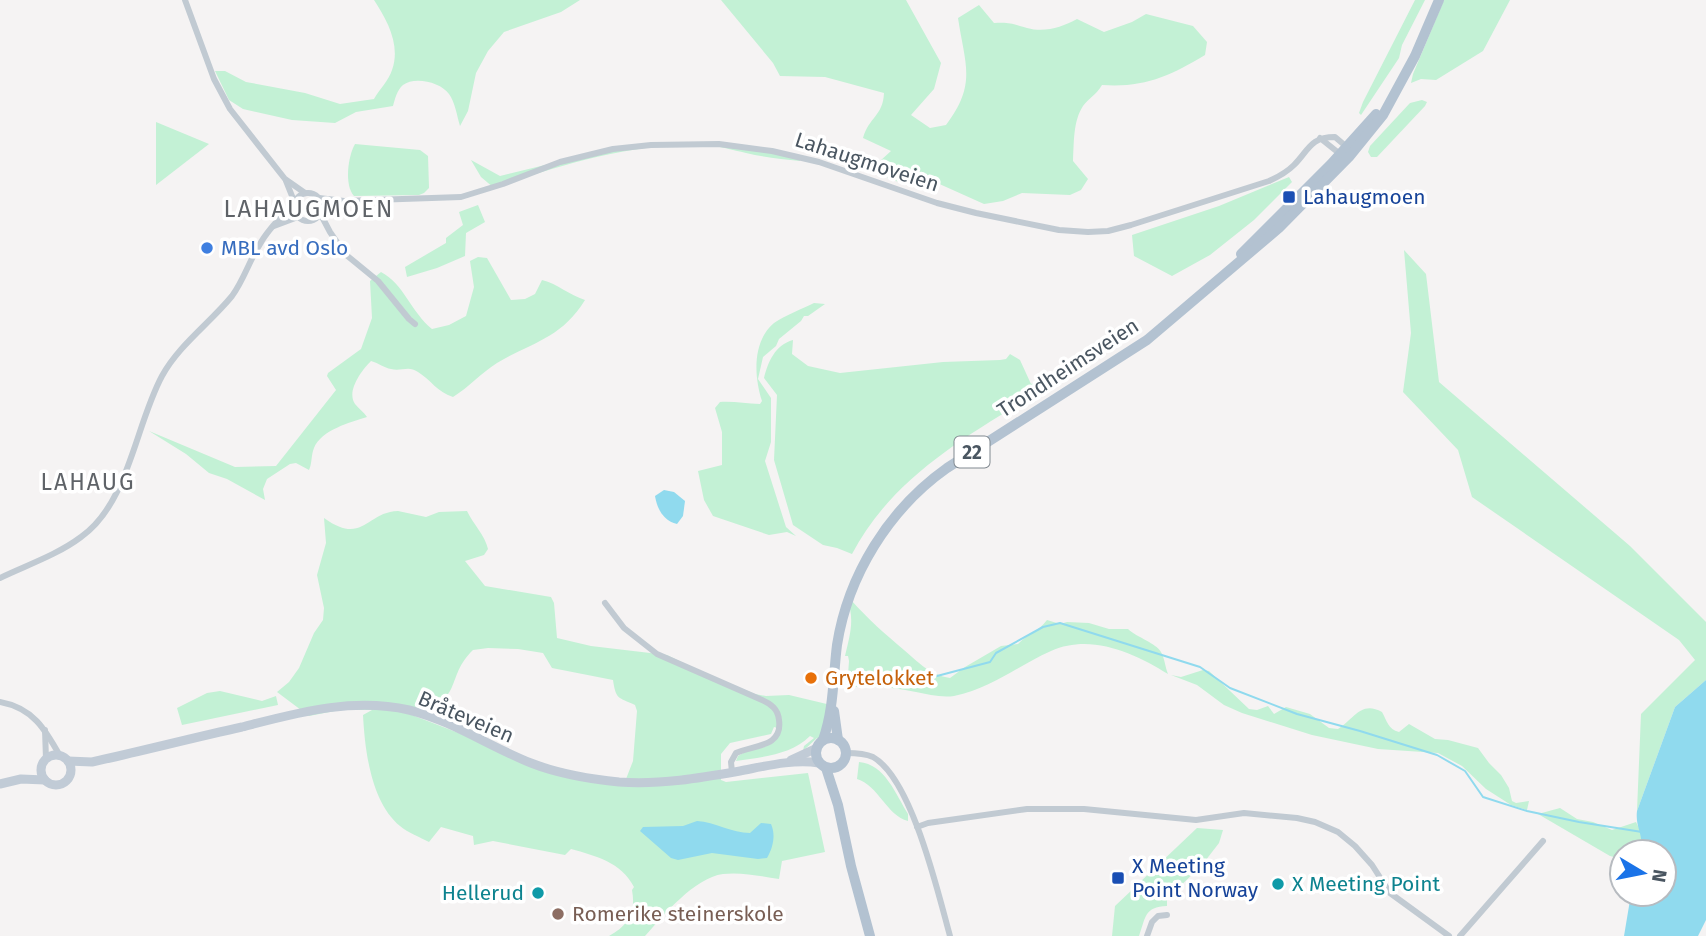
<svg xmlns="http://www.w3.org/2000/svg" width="1706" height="936" font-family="'Fira Sans',sans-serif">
<rect width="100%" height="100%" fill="#f5f3f3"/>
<!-- green -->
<g fill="#c3f1d5" fill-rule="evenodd">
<path d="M374 0H580L561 12 504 32 488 51 476 73 468 111 460 126C457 116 455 102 449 94 441 82 414 76 403 85 397 90 395 99 393 106L356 112 335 123 292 120 243 109 229 100 215 71H225L246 82 305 93 340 104 374 99C379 90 389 80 392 70 401 45 387 20 374 0Z"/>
<path d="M721 0H906L941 63 934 89 911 115 930 128 946 125C977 84 965 65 958 18L979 5 994 23C1011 22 1012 24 1027 28 1045 33 1062 27 1077 19L1104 32 1132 22 1146 14 1193 26 1207 42 1205 55C1170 76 1144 88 1102 85 1096 95 1089 98 1083 106 1073 121 1074 143 1073 161L1088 179 1081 190 1070 195 1022 193 1003 201 984 204 906 169 907 177 904 184 888 178 879 169 880 161 891 151 863 138C869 117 883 116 884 93L825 77 780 76 773 63Z"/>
<path d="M1415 0H1425L1402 45 1399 58 1361 115 1359 113 1363 102Z"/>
<path d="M1444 0H1510L1483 51 1436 80 1421 79 1411 83 1413 74Z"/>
<path d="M1422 100 1427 102 1425 106 1377 157H1371L1368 152 1370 146 1410 103Z"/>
<path d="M156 122 209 144 156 185Z"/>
<path d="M355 144 420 150 428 156 429 188 424 193 419 195 354 196C344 185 348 156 355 144Z"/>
<path d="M705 144 800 156V161C782 159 763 157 746 153 733 150 719 146 705 145 634 142 560 165 494 188L481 177 471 160 500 176 615 148Z"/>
<path d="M1289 177 1292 182 1254 220 1210 255 1172 276 1134 256 1132 235 1219 206Z"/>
<path d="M478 205 485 222 466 233 465 256 437 268 407 277 405 267 446 243V238L463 225 459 212Z"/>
<path d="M1404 250 1426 274 1439 382 1630 546 1706 622V680L1675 707 1637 811 1641 714 1695 660 1679 640 1472 497 1458 450 1403 392 1411 333Z"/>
<path d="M478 257 487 258 511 300 525 299 535 294 542 280C558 284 569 295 585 300 561 339 532 342 497 363 481 373 469 387 453 397 437 392 431 380 418 372 408 365 401 372 391 369 384 368 379 363 371 361 362 370 346 391 355 404 358 408 364 412 367 417 351 422 321 430 314 448 311 455 312 464 309 470L296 463 290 464 267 479 263 489 265 500 227 479 209 473 186 454 149 431 235 467 276 466 336 390 327 376 328 373 361 349 372 318 370 281 381 272C404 284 411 312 432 329L449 325 466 316 474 287 470 261Z"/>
<path d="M814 303 825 304 808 316H804L801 321 779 339 776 346 763 357 758 379 771 398V442L765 461 786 527 796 536 787 532 769 535 713 516 704 500 698 471 722 465V432L715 408 720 402C734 401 746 404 760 404L762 401C754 377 752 341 774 323 786 315 802 309 814 303Z"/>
<path d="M793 340 792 354 808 366 840 373 943 362 1000 360 1006 359 1010 354 1020 360 1031 384 1070 366 1072 372C991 423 898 466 852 554L837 548 823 545 793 525 774 460 777 395 764 378C768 362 775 345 793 340Z"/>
<path d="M398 511 426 517 439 512 467 511C473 524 485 535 488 549L484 555 465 561 485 586 551 597 554 603 557 638 591 646 667 655 704 673 755 694 766 696 789 695 831 705 827 741 817 738 803 751 804 746 814 738 810 736C791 755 762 757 736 761L738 756C759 743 766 756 781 729L774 727 771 734 730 743 721 754V780L726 782 808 773 825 852 782 861 779 879C760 876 741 872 723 874 694 878 664 915 645 936H609C629 925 636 912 632 890L634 887C621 862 596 856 571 849L565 855 493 841 474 845 473 836 441 827 429 842C420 837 408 833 400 826 371 802 365 751 363 715L372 710H378H340L309 716 277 692 289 682 299 668 314 633 323 620 324 608 317 575 326 543 324 518C363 546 366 512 398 511ZM488 648 518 649 543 653 552 668 613 680C616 700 618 697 635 705L637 711 633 761 626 779 563 773 412 715C466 700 444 678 473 650Z"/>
<path d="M847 599 851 600C868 619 885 634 904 650 918 662 930 675 950 678L965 667 1001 646 1018 644C1029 633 1038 632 1047 620L1060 624 1067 622 1089 623 1109 629H1128C1138 638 1156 643 1161 652 1165 659 1165 667 1168 674 1134 653 1091 633 1051 651 1017 666 993 688 954 696 941 698 928 694 916 692 893 688 871 684 847 688L849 661 848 656H845C850 635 855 619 847 599Z"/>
<path d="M1203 670 1209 671 1249 709 1257 710 1268 706 1274 714 1286 707 1310 714 1329 728 1338 729C1354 719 1361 700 1382 712 1387 721 1388 729 1399 732L1409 724 1435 739 1448 740 1478 748 1489 763 1501 775 1509 788 1512 801 1516 803 1529 801 1527 810 1511 805 1486 789 1462 766 1438 753 1378 749 1312 735 1242 713 1224 705 1197 685 1171 675 1181 677Z"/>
<path d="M220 691 262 701 276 696 278 705 182 725 177 708 207 693Z"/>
<path d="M859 762C885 764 896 795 908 814V821C887 816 879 786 857 779Z"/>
<path d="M1560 808 1577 819 1593 822 1612 830 1636 822 1642 834 1641 852H1622V859L1610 856 1538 814Z"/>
<path d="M1197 828 1223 830 1219 843 1202 865 1171 895 1138 884Z"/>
<path d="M1133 889 1167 900V906C1144 907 1146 917 1139 936H1112L1115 906Z"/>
</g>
<!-- water -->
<g fill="#90daee">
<path d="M664 490 674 492 685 501 683 516 677 524C663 521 657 508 655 496Z"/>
<path d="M1706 680V920L1698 936H1624L1631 894H1664V852H1641C1644 834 1635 828 1637 811L1675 707Z"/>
<path d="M697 821C715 822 732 833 750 833L761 823 771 824C776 835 773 848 767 858L758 859 712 853 678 860 671 858 640 831 643 827 683 826Z"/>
</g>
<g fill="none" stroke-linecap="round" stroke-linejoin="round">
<!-- stream -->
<path stroke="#90daee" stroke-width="2" d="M937 676 990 662 996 653 1043 627 1060 623 1200 667 1230 688 1297 714 1360 731 1437 755 1465 771 1483 797 1527 811 1579 822 1642 832"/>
<!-- street -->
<g stroke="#c1cad2" stroke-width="6">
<path d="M185 0 214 79 230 109 285 179 305 193"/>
<path d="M1320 138 1340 154"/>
<path d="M286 181 294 201"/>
<circle cx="308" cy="207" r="14"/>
<path d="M319 198 344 201 461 197 503 184 560 162 613 149 651 145 719 144 772 151 819 162 937 203 976 213 1059 230 1088 232 1108 231 1131 225 1269 181C1278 177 1287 172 1294 165 1309 150 1310 137 1335 137L1348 148"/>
<path d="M321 210 342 202"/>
<path d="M320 213 330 232 345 254 378 281 409 319 415 324"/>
<path d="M274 226 298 217"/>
<path d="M0 578C27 565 57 555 81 537 129 503 135 426 162 376 179 345 210 323 232 296 244 280 249 261 260 244 268 229 282 216 294 203"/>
<path d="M605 603 624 628 657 654 762 700C771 704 778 709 779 720 783 748 752 745 736 753L731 762 732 772"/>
<path d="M0 702C33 708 45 729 60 756"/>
<path d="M45 730 46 759"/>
<path d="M846 753C855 753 864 753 873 757 912 779 938 893 950 936"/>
<path d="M917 827 928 823 1027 809H1084L1196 820 1244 813 1297 818 1315 822 1338 832 1355 846 1372 865 1390 893 1449 936"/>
<path d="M1147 936 1152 922 1158 916 1167 915"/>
<path d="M1460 936 1543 841"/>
</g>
<!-- secondary -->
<g stroke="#c1cbd6" stroke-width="9">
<circle cx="56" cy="770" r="15"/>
<path d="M791 760 817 748"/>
<path d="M68 761 92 762C142 751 192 738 242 727 297 713 352 697 409 710 453 721 490 747 531 763 559 774 589 779 619 782 660 785 700 778 740 771 766 766 793 759 819 763"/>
<path d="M0 784 21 779 45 780"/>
</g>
<!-- primary -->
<g stroke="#b3c2d1" stroke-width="10">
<path d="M1241 254 1331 164 1376 114"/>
<path d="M834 711 838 740"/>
<circle cx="831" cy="753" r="15"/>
<path d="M823 740C834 709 833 677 837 645 848 575 889 509 947 468L1147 340 1279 228 1349 157 1383 115 1415 56 1439 0"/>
<path d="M826 768 838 805 851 866 870 936"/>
</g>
</g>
<!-- markers -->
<g fill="#1a4fb4" stroke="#fff" stroke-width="2.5">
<rect x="1282" y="190" width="14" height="14" rx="3.5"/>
<rect x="1111" y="871" width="14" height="14" rx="3.5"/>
</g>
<circle fill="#3f7fe0" stroke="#fff" stroke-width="2.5" cx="207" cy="248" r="7"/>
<circle fill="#e8710a" stroke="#fff" stroke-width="2.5" cx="811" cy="678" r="7"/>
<g fill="#0f9aa8" stroke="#fff" stroke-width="2.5">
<circle cx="1278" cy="884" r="7"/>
<circle cx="538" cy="893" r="7"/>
</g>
<circle fill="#8d6e63" stroke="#fff" stroke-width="2.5" cx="558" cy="914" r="7"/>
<g text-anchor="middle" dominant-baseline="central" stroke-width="7" stroke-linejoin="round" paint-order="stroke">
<!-- shield labels -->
<rect fill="#fff" stroke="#808990" stroke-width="2" x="954.5" y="436.5" width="35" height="31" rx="5"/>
<g font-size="19" font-weight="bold" fill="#4a5661">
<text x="972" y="452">22</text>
</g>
<!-- street labels -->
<g font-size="21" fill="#4a5661" stroke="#fff">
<text transform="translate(867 162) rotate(18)">Lahaugmoveien</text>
<text transform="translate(1068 368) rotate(-33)">Trondheimsveien</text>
<text transform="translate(466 717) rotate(23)">Bråteveien</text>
</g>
<!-- transit labels -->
<g font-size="21" fill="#164399" stroke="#fff" text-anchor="start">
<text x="1303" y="197">Lahaugmoen</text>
<text x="1132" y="866">X Meeting<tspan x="1132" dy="24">Point Norway</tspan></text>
</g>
<!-- shop labels -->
<g font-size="21" fill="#366cbe" stroke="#fff" text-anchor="start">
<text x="221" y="248">MBL avd Oslo</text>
</g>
<!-- food labels -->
<g font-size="21" fill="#c56008" stroke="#fff" text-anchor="start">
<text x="825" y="678">Grytelokket</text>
</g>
<!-- culture labels -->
<g font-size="21" fill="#0d838f" stroke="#fff" text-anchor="start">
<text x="1292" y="884">X Meeting Point</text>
<text x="524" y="893" text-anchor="end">Hellerud</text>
</g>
<!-- education labels -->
<g font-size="21" fill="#785e54" stroke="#fff" text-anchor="start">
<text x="572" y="914">Romerike steinerskole</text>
</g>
<!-- neighbourhood labels -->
<g font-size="23" letter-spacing="2" fill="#5f6368" stroke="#fff">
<text x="88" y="482">LAHAUG</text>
</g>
<!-- quarter labels -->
<g font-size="24" letter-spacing="2" fill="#5f6368" stroke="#fff">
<text x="309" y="209">LAHAUGMOEN</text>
</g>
</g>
<!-- north arrow -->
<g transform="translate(1643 873) rotate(100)"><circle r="33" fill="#ffffff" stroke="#b7bbc0" stroke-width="2"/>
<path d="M0-5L12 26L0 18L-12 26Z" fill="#1a73e8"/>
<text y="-10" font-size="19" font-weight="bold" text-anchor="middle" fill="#4a5661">N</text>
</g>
</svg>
